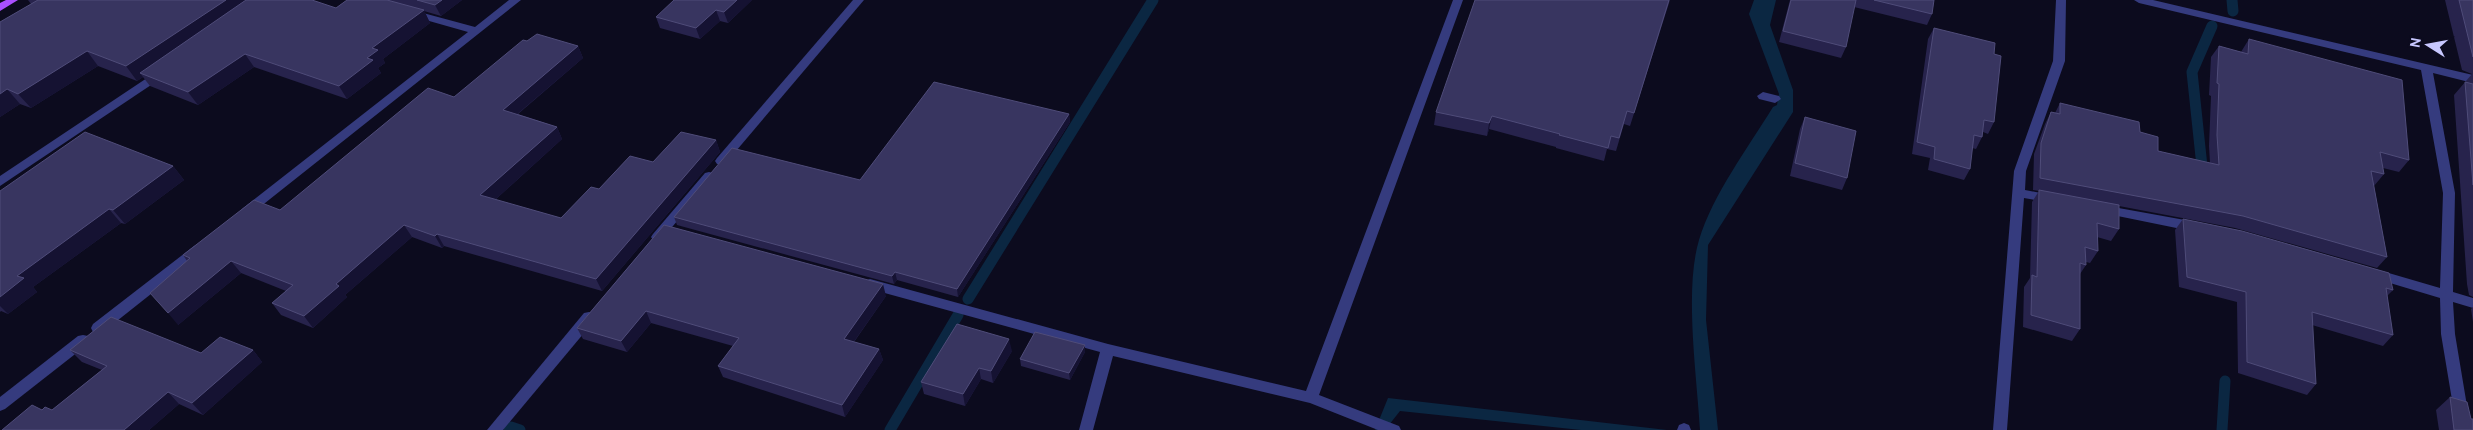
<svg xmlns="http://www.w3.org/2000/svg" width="2473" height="430" font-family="Overpass,sans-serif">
<rect width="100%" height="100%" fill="#0c0b1e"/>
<!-- water -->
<g fill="#0b2742">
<path d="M1754 0H1776L1770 25 1793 90V112L1708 245 1706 320 1718 430H1700C1697 376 1684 290 1699 240 1713 194 1748 148 1773 107L1777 105 1779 94 1749 14Z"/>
<path d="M1388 398 1667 430H1581L1400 411 1385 430H1375Z"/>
</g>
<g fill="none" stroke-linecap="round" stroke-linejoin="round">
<!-- stream -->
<g stroke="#0b2742" stroke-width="11">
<path d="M2232 0 2233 11"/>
<path d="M2203 176 2192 72 2212 26"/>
<path d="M968 299 1153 0"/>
<path d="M509 430 511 427 520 430"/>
<path d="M890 430 958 315"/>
<path d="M2222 430 2225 381"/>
</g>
<!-- minor -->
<g fill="#353b7e" fill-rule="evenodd">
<path d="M509 0H521L250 215H242L240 212 242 209 468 32 408 15 407 13 408 11 412 10 475 27Z"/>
<path d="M853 0H864L725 164H717L715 161 717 158Z"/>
<path d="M1453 0H1463L1319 395 1399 426 1401 430H1378L1310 403 1113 356 1093 430H1079L1100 352 870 289 865 287 863 284 865 281 870 279 1108 344 1306 391Z"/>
<path d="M2056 0H2066L2065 61 2026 171 2025 190 2051 195 2057 199 2051 203 2024 198 2007 430H1993L2014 171 2053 61Z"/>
<path d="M2134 0H2153L2473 75V83L2433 73 2455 193 2453 292 2473 298V308L2453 302 2455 334 2471 430H2457L2441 334 2440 298 2370 277 2368 274 2370 271 2375 269 2440 288 2443 193 2421 70 2139 3Z"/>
<path d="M159 70 163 71 165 74 163 77 0 186V176Z"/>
<path d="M1763 92 1779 96 1781 99 1775 103 1759 99 1757 96Z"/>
<path d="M709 172 713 173 715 176 713 179 661 240H653L651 237 653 234 705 173Z"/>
<path d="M2102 205 2196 222 2202 227 2196 232 2098 212 2096 209Z"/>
<path d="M199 244 204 246 205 249 204 252 103 332H93L91 328 93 324 194 246Z"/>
<path d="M589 312 594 313 596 317 594 321 503 430H487L584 313Z"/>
<path d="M83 335 88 336 90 340 88 344 5 409 0 411V397L78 336Z"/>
<path d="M1684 423 1689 425 1691 430H1677L1679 425Z"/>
</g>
<!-- major -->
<path fill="#aa4fff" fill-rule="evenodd" d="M6 0H18L0 11V3Z"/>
</g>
<!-- wall -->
<g fill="#27234c">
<path d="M28 0H312L336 8 347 0H462L441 16 424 11 430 23 383 59 385 63 378 68 381 73 347 99 254 67 198 105 150 86 143 77 137 81 98 66 31 108 20 104 0 117V22L31 4Z"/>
<path d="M752 0 728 23 720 21 700 39 660 28 656 17Z"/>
<path d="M1670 0 1630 126 1624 124 1616 151 1607 149 1604 161 1556 148V147L1489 129 1487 136 1434 125 1436 112Z"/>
<path d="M1790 0H1934L1932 14 1927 25 1854 7 1846 47 1841 58 1779 42Z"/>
<path d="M2445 0H2473V297L2469 295 2467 284 2454 95 2472 74 2462 70Z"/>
<path d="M1934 28 1994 54V122L1988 134 1983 132 1982 137 1976 149 1972 148 1970 169 1964 180 1928 170 1930 158 1912 154 1928 39Z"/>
<path d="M2249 39 2409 160 2399 172 2383 168 2384 174 2374 186 2387 257 2377 268 2235 228 2119 206V229L2111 241 2097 237 2098 251 2090 263 2086 262V265L2080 274V329L2072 341 2023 327 2024 287 2030 278 2032 202 2039 191 2033 190 2034 154 2045 124 2051 112 2055 113 2060 103 2140 132 2158 151 2210 163 2209 146 2211 96 2209 95 2211 57 2219 46 2241 52Z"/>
<path d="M527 41 578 46 583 58 518 114 557 127 562 139 495 200 561 218 599 189 653 162 716 140 720 152 602 291 444 246 442 248 412 237 345 295 347 297 313 328 281 315 272 303 286 291 241 273 178 325 187 261 183 255 280 210 454 97Z"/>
<path d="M1069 114 1070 122 958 297 897 280 894 284 677 225 674 217 860 180Z"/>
<path d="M1805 117 1847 178 1842 190 1790 176 1800 129Z"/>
<path d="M173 166 184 180 125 224 121 223 33 287 37 292 8 314 1 311 0 312V191Z"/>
<path d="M2183 219 2393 290 2387 296 2393 335 2383 346 2312 325 2316 384 2307 395 2238 373 2237 302 2179 287 2175 230Z"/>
<path d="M664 225 886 296 854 342 879 349 883 360 845 417 723 377 718 366 733 346 651 323 627 352 583 339 577 328Z"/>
<path d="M2473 307V322L2471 309Z"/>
<path d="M1085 345V352L1070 380 1021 366 1020 359Z"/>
<path d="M70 350 201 353 253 350 262 362 203 415 179 404 149 430H2L52 410 102 370 82 362Z"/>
<path d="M1012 351 993 383 981 379 965 406 924 394 921 382Z"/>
<path d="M2450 397 2471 419 2473 430H2439L2436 410Z"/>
</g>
<!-- shaded-wall -->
<g fill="#151232">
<path d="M226 0H258L140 73 143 77 137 81 126 66Z"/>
<path d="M442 0H462L441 16 435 5Z"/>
<path d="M737 0H752L728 23 724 12Z"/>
<path d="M424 10 430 23 383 59 385 63 378 68 381 73 347 99 339 86 367 58 372 48Z"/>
<path d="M716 10 720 21 700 39 696 28Z"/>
<path d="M578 46 583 58 509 121 503 110Z"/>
<path d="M87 51 98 66 31 108 18 94Z"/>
<path d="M245 54 254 67 198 105 188 92Z"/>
<path d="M7 89 20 104 0 117V94Z"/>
<path d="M1069 114 1070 122 958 297 957 289Z"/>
<path d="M1492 116 1489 129 1487 136 1489 123Z"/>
<path d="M557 127 562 139 487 207 480 195Z"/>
<path d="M716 140 720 152 602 291 596 279Z"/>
<path d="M173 166 184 180 125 224 113 210Z"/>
<path d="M109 209 121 223 33 287 37 292 8 314 0 306V297L17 276Z"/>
<path d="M404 225 412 237 345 295 347 297 313 328 304 316 336 284Z"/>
<path d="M437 234 444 246 442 248 435 236Z"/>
<path d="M231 261 241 273 178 325 168 313Z"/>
<path d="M895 272 897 280 894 284 892 276Z"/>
<path d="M883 284 886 296 848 350 844 339Z"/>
<path d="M646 311 651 323 627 352 621 341Z"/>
<path d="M1009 339 1012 351 993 383 991 371Z"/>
<path d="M1085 345V352L1070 380 1069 373Z"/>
<path d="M879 349 883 360 845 417 842 405Z"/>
<path d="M253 350 262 362 203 415 192 403Z"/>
<path d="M979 368 981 379 965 406 963 394Z"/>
<path d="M168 392 179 404 149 430H124Z"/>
</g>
<!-- building -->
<g fill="#383560" stroke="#4f4c79">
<path d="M38 0H226L126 66 87 51 18 94 7 89 0 94V22Z"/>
<path d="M246 0H312L336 8 347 0H387L424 10 372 48 378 50 367 58 373 60 339 86 245 54 188 92 140 73Z"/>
<path d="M417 0H442L435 5Z"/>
<path d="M674 0H737L724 12 716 10 696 28 656 17Z"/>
<path d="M1475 0H1669L1634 113 1627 111 1619 138 1611 136 1608 148 1559 135 1560 134 1492 116 1489 123 1436 112Z"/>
<path d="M1791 0H1856L1846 47 1783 31Z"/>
<path d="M1874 0H1934L1932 14Z"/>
<path d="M2459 0H2473V57Z"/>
<path d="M1934 28 1995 43 1994 54 2001 56 1994 122 1984 120 1982 137 1974 135 1970 169 1934 159 1935 147 1917 142Z"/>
<path d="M537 34 578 46 503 110 557 127 480 195 561 218 591 187 599 189 630 156 653 162 681 132 716 140 596 279 437 234 435 236 404 225 336 284 339 286 304 316 272 303 293 285 231 261 168 313 150 293 190 258 183 255 254 200 280 210 428 88 454 97 523 40 527 41Z"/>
<path d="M2249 39 2402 80 2409 160 2380 152 2384 174 2371 171 2387 257 2243 216 2040 178 2041 143 2051 112 2060 114V103L2139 122 2140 132 2158 137V151L2219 165 2217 135 2219 84 2217 83 2219 46 2248 54Z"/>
<path d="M934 82 1069 114 957 289 895 272 892 276 674 217 732 148 860 180Z"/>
<path d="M2465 82 2473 84V185Z"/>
<path d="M1805 117 1856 131 1847 178 1795 163Z"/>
<path d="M85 132 173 166 113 210 109 209 17 276 24 278 0 297V191Z"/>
<path d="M2039 190 2119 205V229L2097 223 2098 251 2085 247 2086 265 2080 263V329L2031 315 2032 275 2037 277Z"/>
<path d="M2183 219 2242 231 2389 273 2393 290 2386 288 2393 335 2312 312 2316 384 2247 362 2246 292 2187 277Z"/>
<path d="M664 225 883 284 844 339 879 349 842 405 718 366 739 338 646 311 621 341 577 328Z"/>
<path d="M111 317 201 353 220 337 253 350 192 403 168 392 124 430H2L32 405 42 410 45 407 52 410 107 366 70 350Z"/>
<path d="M957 324 1009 339 991 371 979 368 963 394 921 382Z"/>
<path d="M1035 332 1085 345 1069 373 1020 359Z"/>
<path d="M2450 397 2467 402 2471 419H2473V430H2454Z"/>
</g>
<!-- north arrow -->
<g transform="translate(2428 45) rotate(281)" stroke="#0c0b1e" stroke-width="4" paint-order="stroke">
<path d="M0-4L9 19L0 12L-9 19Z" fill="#c8c8ff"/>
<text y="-8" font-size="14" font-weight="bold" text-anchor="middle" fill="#c8c8ff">N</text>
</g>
</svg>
